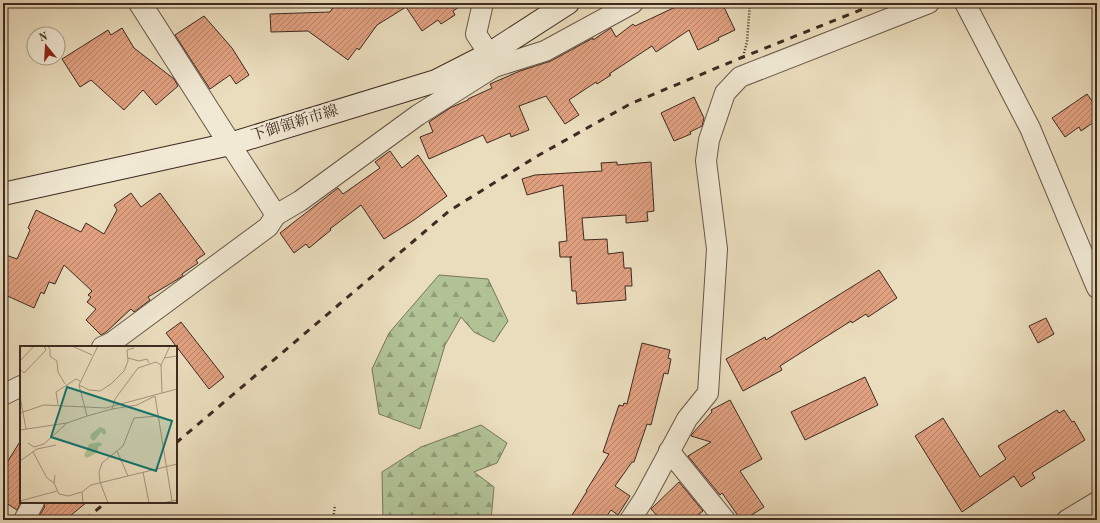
<svg xmlns="http://www.w3.org/2000/svg" width="1100" height="523" font-family="'Old Standard TT','Noto Serif JP',serif">
<defs>
<pattern id="forest-firs" width="22" height="20" patternUnits="userSpaceOnUse"><rect width="22" height="20" fill="#b1c295"/><path d="M5 1l3.5 6h-7zM16 11l3.5 6h-7z" fill="#919e79"/></pattern>
<pattern id="building-hatch" width="6" height="6" patternUnits="userSpaceOnUse"><rect width="6" height="6" fill="#e1a181"/><path d="M-1 1l2-2M0 6l6-6M5 7l2-2" fill="none" stroke="#b88369"/></pattern>
</defs>
<rect width="100%" height="100%" fill="#eaddbd"/>
<filter id="stains"><feTurbulence type="fractalNoise" baseFrequency=".005" numOctaves="4"/><feColorMatrix values="0 0 0 0 .2 0 0 0 0 .09 0 0 0 0 .02 0 0 0 .5 -.17"/></filter>
<radialGradient id="worn" r=".72"><stop offset=".6" stop-color="#630" stop-opacity="0"/><stop offset="1" stop-color="#630" stop-opacity=".3"/></radialGradient>
<!-- forest -->
<g fill="url(#forest-firs)" stroke="#78765a">
<path d="M439 275 488 279 508 321 494 342 474 332 461 317 445 345 420 429 379 414 372 369 389 333Z"/>
<path d="M481 425 507 443 497 463 474 472 494 487 491 520H383L382 472 421 447Z"/>
</g>
<!-- building -->
<g fill="url(#building-hatch)" stroke="#3e2a20">
<path d="M336 3H465L453 11 455 15 441 24 438 20 422 31 406 7 377 25 359 50 357 48 348 60 308 31 271 32 270 14 330 12Z"/>
<path d="M684 3H722L735 30 718 38 719 40 698 50 689 30 656 52 652 46 609 74 611 75 597 84 596 82 569 100 579 115 565 124 546 96 519 106 529 130 511 137 510 133 487 143 483 135 429 159 420 137 433 132 429 122 450 108 468 100V99L492 88 490 84 520 71 551 61 593 38V40L611 28 616 37 633 24 635 26Z"/>
<path d="M204 16 232 48 249 75 236 84 230 75 210 89 175 35Z"/>
<path d="M122 28 134 48 174 79 178 86 156 105 143 90 124 110 91 80 80 87 62 59 108 30 111 35Z"/>
<path d="M1087 94 1097 108V120L1081 131 1079 127 1065 137 1052 118Z"/>
<path d="M694 97 704 118 702 126 690 132 691 134 674 141 661 113Z"/>
<path d="M390 151 402 168 418 155 447 196 414 220 384 239 361 205 330 229 331 230 309 248 306 244 294 253 280 233 338 188 343 194 380 168 375 162Z"/>
<path d="M617 162V165L651 162 654 211 647 212 648 221 626 223V215L582 218 584 240 607 239 608 254 623 252 624 268H631L632 286H625L626 300 577 304 576 291H572L570 257H572H560L559 242 567 241 563 185 527 195 522 179 535 175 602 171 601 163Z"/>
<path d="M131 193 141 207 160 193 205 254 196 260 198 263 182 274 183 276 148 297 150 300 134 312 131 309 106 332 101 335 86 320 96 309 87 302 91 297 88 295 92 291 64 265 55 284 49 282 44 294 41 292 34 308 3 294V254L17 259 30 230 28 228 36 210 81 232 86 223 104 234 117 210 114 205Z"/>
<path d="M879 270 897 298 868 317 866 314 852 323 851 321 780 366 782 370 743 391 726 359 765 337 766 340Z"/>
<path d="M1046 318 1054 334 1038 343 1029 326Z"/>
<path d="M181 322 224 377 209 389 166 333Z"/>
<path d="M642 343 670 350 668 358 671 359 668 374 664 373 651 425 647 424 634 462H632L615 486 630 496 618 515 611 510 604 520H569L587 491H586L609 454 603 452 619 405 623 406 624 403 627 404Z"/>
<path d="M865 377 878 405 805 440 791 412Z"/>
<path d="M730 400 762 459 740 471 764 507 744 520H741L722 493 720 495 688 456 711 442 691 436 692 434 712 412 711 410Z"/>
<path d="M1057 410 1059 413 1064 410 1072 422 1074 421 1085 440 1032 473 1035 478 1021 487 1014 476 962 512 915 436 943 418 980 477 1006 459 998 446Z"/>
<path d="M21 440V502L17 510 3 501V469Z"/>
<path d="M679 482 703 511 692 520H661L651 509Z"/>
<path d="M45 502H87L65 520H37L44 508Z"/>
</g>
<g fill="none" stroke-linecap="round" stroke-linejoin="round">
<!-- minor casing -->
<g stroke="#695747" stroke-width="22">
<g id="minor">
<path d="M965 3 1030 128 1097 288"/>
<path d="M494 67 545 51 633 3"/>
<path d="M276 215 300 201 418 115 494 67 489 54 476 34 483 3"/>
<path d="M102 347 111 343 268 227 276 215 230 144"/>
<path d="M3 395 21 386"/>
<path d="M669 451 725 520"/>
<path d="M24 520 34 502"/>
<path d="M630 520 644 499 687 419 708 393 717 249 706 161 709 140 725 93 740 77 929 3"/>
<path d="M1067 520 1097 502"/>
</g>
</g>
<!-- tertiary casing -->
<g stroke="#695747" stroke-width="24">
<path id="tertiary" d="M140 3 230 144"/>
</g>
<!-- secondary casing -->
<g stroke="#3e2a20" stroke-width="24">
<path id="secondary" d="M3 194 230 144 436 81 489 54 568 3"/>
</g>
<!-- path -->
<g stroke="#3e2a20" stroke-width="2.5" stroke-dasharray="1 2" stroke-linecap="butt">
<path d="M744 53 747 42 750 3"/>
<path d="M333 520 335 505"/>
</g>
<!-- minor -->
<use href="#minor" stroke="#f1e9d4" stroke-width="20"/>
<!-- tertiary -->
<use href="#tertiary" stroke="#f1e9d4" stroke-width="22"/>
<!-- secondary -->
<use href="#secondary" stroke="#f1e9d4" stroke-width="22"/>
<!-- rail -->
<g stroke="#3e2a20" stroke-width="3" stroke-dasharray="7 7" stroke-linecap="butt">
<path d="M176 443 449 211 539 155 630 104 743 57 878 3"/>
<path d="M85 520 106 502"/>
</g>
</g>
<g text-anchor="middle" dominant-baseline="central" stroke-width="4" stroke-linejoin="round" paint-order="stroke">
<!-- street labels -->
<g font-size="15" fill="#3e2a20" stroke="#f1e9d4">
<text transform="translate(295 124) rotate(-17)">下御領新市線</text>
</g>
</g>
<!-- overview -->
<g transform="translate(20 346)">
<rect width="157" height="157" fill="#eaddbd"/>
<path d="M80 81 85 83 86 87 84 89 81 86 74 95 70 92 71 88ZM80 96 82 99 78 101V106L67 112 64 110 69 98Z" fill="#b1c295"/>
<path fill="none" stroke="#a5957e" stroke-width="1" d="M27 0 30 3V10L37 15 38 26 45 38M52 0 72 9M108 12 119 15 127 13 129 17M144 12 157 10M0 15 14 0M0 23 4 27 26 4 24 0M59 39 69 44 80 45 91 38 104 25 108 15 107 4 114 2M142 47 141 19 150 0M0 50 6 83M38 59 36 46 56 33 60 35M92 63 117 59 135 50 152 155M0 67 24 59 86 62 157 43M67 70 92 63 95 53 118 22 136 16 141 19M0 84 47 77 67 70 59 39 78 0M8 97 14 101 24 98 47 77M97 105 108 130M13 106 27 132 34 137M0 115 17 103 36 99M123 126 129 157M35 129 34 137 39 148 48 150 62 146M0 155 37 145M63 157 62 146 71 139 157 118M88 157 80 136 79 126 82 117 103 100 114 72 139 70M143 157 157 154"/>
<path fill="#0f766e" fill-opacity="0.15" stroke="#0f766e" stroke-width="2" d="M47 41 152 75 136 125 31 91Z"/>
<rect width="157" height="157" fill="none" stroke="#3e2a20" stroke-width="2"/>
</g>
<!-- margin -->
<rect width="1100" height="523" fill="none" stroke="#eaddbd" stroke-width="16"/>
<rect x="4" y="4" width="1092" height="515" fill="none" stroke="#3e2a20" stroke-width="2"/>
<rect x="8" y="8" width="1084" height="507" fill="none" stroke="#3e2a20"/>
<!-- north arrow -->
<g transform="translate(46 46) rotate(342)"><circle r="19" fill="#f1e9d4" stroke="#a99d8c"/>
<path d="M0-3L7 15L0 10L-7 15Z" fill="#8f2418"/>
<text y="-6" font-size="11" font-weight="bold" text-anchor="middle" fill="#3e2a20">N</text>
</g>
<rect width="100%" height="100%" filter="url(#stains)"/>
<rect width="100%" height="100%" fill="url(#worn)"/>
</svg>
